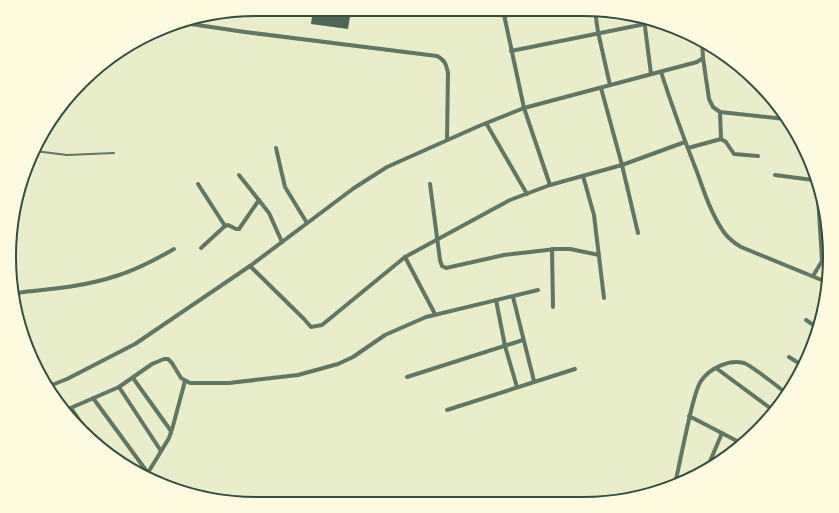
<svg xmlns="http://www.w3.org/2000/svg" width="839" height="513" font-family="Quicksand,sans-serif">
<rect width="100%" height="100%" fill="#e9edc9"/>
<!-- building -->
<path fill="#4f6655" d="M313 9 351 10 348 29 311 24Z"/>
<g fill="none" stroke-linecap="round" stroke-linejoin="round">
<!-- service -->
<path stroke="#617663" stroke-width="2" d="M35 151 67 155 114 153"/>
<!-- minor -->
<g stroke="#617663" stroke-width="4">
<path d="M459 10V11"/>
<path d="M503 10 524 108 550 185"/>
<path d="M595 11 598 32 610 85"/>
<path d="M505 16 521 11"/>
<path d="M644 19 651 74"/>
<path d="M177 22 245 32 437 56C445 60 446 64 448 73L447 140"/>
<path d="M511 51 645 24"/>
<path d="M703 58 709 99 713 107 720 112 785 119"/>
<path d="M661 72C672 106 684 139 697 172 704 192 711 213 723 231 728 238 734 243 741 247L824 281"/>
<path d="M601 88 622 165 685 142"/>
<path d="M720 112 721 139"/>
<path d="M486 123 527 194"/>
<path d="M276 148 285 187 307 223"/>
<path d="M688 148 721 139 726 142 734 154 758 156"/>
<path d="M239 175 269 213 282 242"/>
<path d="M775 175 813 180"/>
<path d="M583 176 594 215 604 298"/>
<path d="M198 184 225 226"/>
<path d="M430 184 440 260 442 266 446 268 504 255 556 249H570L599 255"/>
<path d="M818 196 822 261"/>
<path d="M201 248 225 226 228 225 236 229H239L259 200"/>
<path d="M552 249 553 307"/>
<path d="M405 257 435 314"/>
<path d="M250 266 304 319 311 327 322 325 405 257 510 200 550 185 622 165 638 233"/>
<path d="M813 276 822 261 826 259"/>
<path d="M15 293C49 289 83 287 116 276 136 270 155 260 174 249"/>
<path d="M513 297 534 381"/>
<path d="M496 300 505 346 517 387"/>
<path d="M806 320 818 328"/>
<path d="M789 357 800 364"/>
<path d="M716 368 774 411"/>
<path d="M407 377 523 340"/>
<path d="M133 378 171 431"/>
<path d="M47 387 67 379 135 344 250 266 354 188 387 167 479 126 524 108 697 62 703 58 702 42"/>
<path d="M119 387 161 451"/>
<path d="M93 398 148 473"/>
<path d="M71 408 90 436"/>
<path d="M66 410 119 387 152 364 164 359H168L172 363 181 378 190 383H229L298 375 338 364 353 357 385 335 426 317 538 290"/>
<path d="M447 410 575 369"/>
<path d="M689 416 739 442"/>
<path d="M706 471 722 433"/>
<path d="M146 476 169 438 173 426 185 381"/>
<path d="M675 484C681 457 686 430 693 403 695 396 697 387 701 381 710 368 729 359 744 363 752 366 777 386 786 393"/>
</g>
</g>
<!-- crop -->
<path d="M0 0H839V513H0ZM256 16H583A240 240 0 0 1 823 256V257A240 240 0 0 1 583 497H256A240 240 0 0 1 16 257V256A240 240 0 0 1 256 16Z" fill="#fefae0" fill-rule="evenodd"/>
<path fill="none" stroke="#344e41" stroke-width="2" d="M256 16H583A240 240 0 0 1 823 256V257A240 240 0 0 1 583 497H256A240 240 0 0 1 16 257V256A240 240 0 0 1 256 16Z"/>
</svg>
